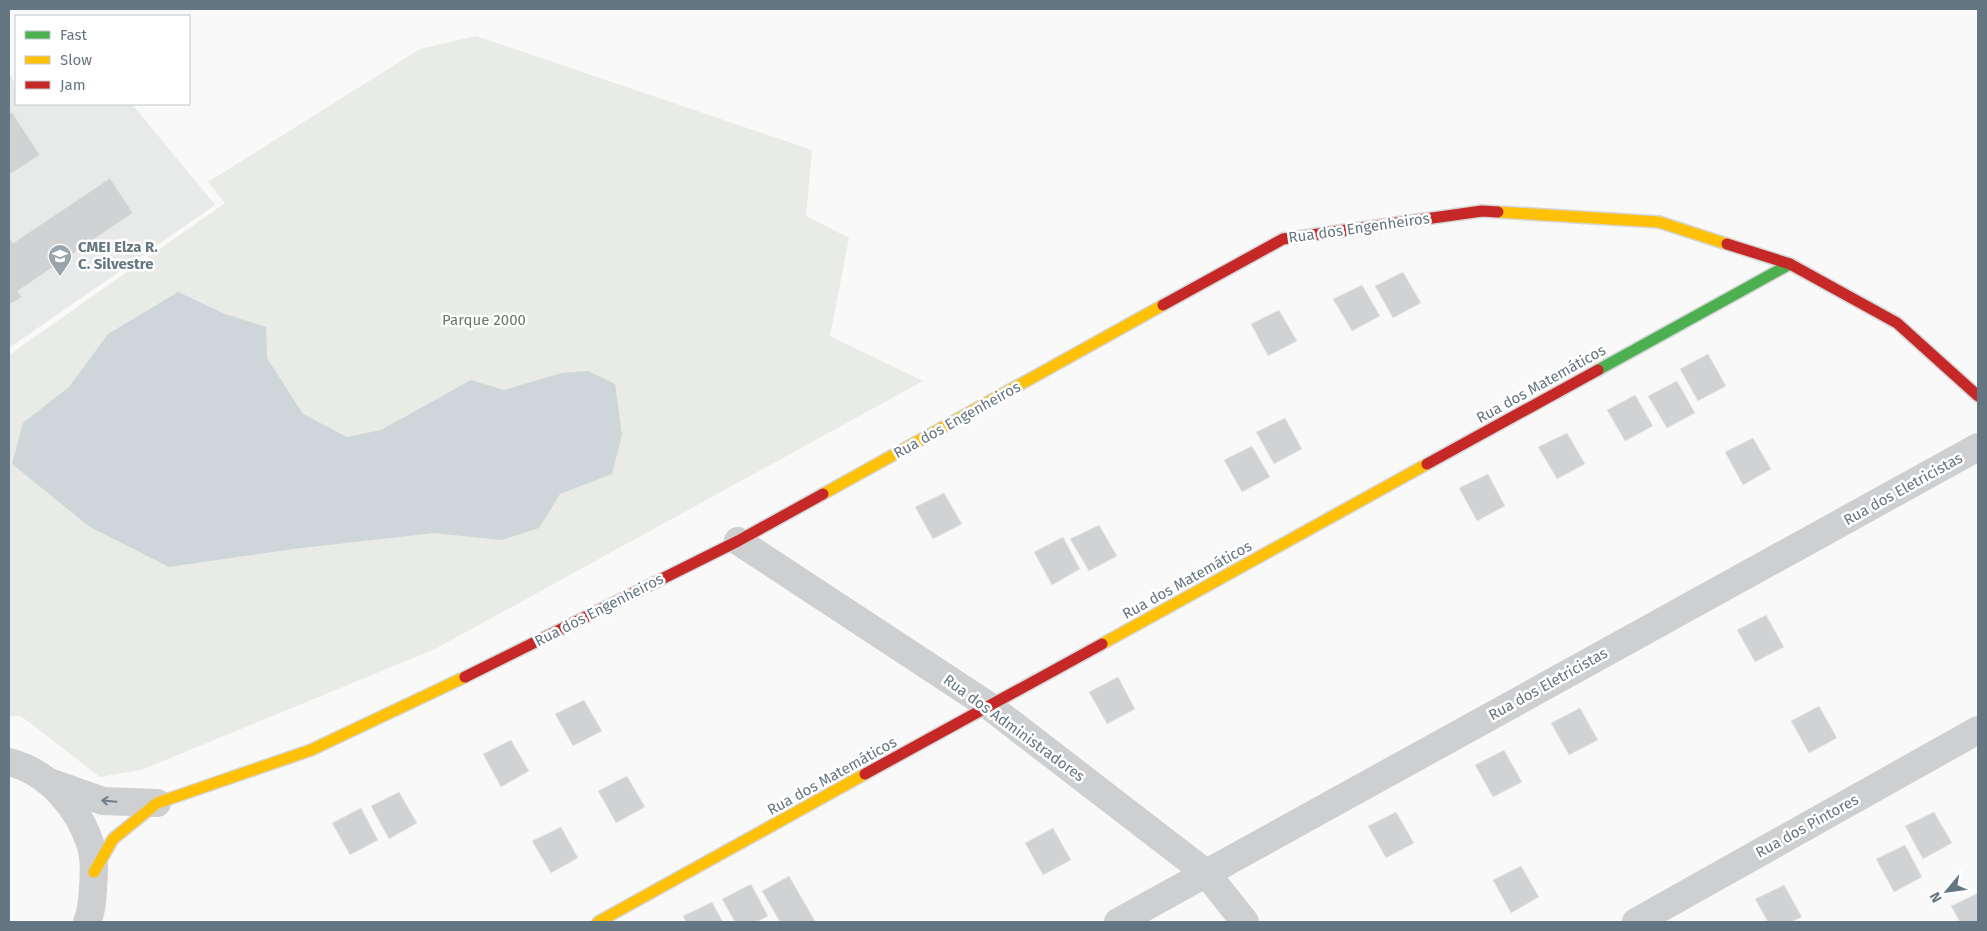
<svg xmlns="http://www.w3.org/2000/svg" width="1987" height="931" font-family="'Fira Sans',sans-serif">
<rect width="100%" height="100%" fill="#f9f9f9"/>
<!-- built -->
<path fill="#e8e9e9" d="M9 73 16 84V104H132L215 205 9 348Z"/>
<!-- green -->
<path fill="#e8ebe6" d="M476 36 812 150 806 216 849 238 830 336 923 381 435 649 141 770 100 777 21 716H9V355L225 203 208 182 420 49Z"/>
<!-- water -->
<path fill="#ced6d9" d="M178 292 225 314 266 327 267 358 303 414 347 437 381 430 471 380 504 390 562 373 588 371 615 384 622 435 612 474 560 494 539 528 502 540 434 533 293 549 169 567 90 527 12 464 23 423 69 387 108 334Z"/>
<!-- building -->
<g fill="#d0d2d3" stroke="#e8e8e8">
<path d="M12 112 40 155 9 175V114Z"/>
<path d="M110 178 133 213 18 291 22 297 9 305V237L13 243Z"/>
<path d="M1403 272 1421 303 1393 318 1375 286Z"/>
<path d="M1362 285 1380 316 1352 331 1333 299Z"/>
<path d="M1279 310 1297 341 1268 356 1251 324Z"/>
<path d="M1708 354 1726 386 1698 401 1680 369Z"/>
<path d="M1677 381 1695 413 1667 428 1648 396Z"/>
<path d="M1635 395 1653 426 1625 441 1607 410Z"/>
<path d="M1285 418 1302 449 1274 464 1256 432Z"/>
<path d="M1567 433 1585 464 1557 479 1538 447Z"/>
<path d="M1753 438 1771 469 1743 485 1725 452Z"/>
<path d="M1252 446 1270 477 1242 492 1224 460Z"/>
<path d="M1488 474 1505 506 1477 521 1459 488Z"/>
<path d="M944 493 962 524 933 539 915 507Z"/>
<path d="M1099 525 1117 556 1089 571 1070 539Z"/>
<path d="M1063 537 1080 569 1052 585 1034 552Z"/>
<path d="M1766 615 1784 647 1755 662 1737 630Z"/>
<path d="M1118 677 1135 709 1107 724 1089 692Z"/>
<path d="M584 700 602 731 573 746 555 714Z"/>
<path d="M1819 706 1837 738 1809 753 1791 721Z"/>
<path d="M1580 708 1598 740 1569 755 1551 723Z"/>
<path d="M511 740 529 771 501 787 483 754Z"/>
<path d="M1504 750 1522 782 1493 797 1475 765Z"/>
<path d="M627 776 645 807 616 823 598 791Z"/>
<path d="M399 792 417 823 389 839 371 806Z"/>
<path d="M361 808 378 840 350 855 332 823Z"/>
<path d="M1396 812 1414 843 1386 858 1368 826Z"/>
<path d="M1934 812 1952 843 1923 859 1905 826Z"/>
<path d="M561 827 578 858 551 873 532 841Z"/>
<path d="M1053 828 1071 860 1043 875 1025 843Z"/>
<path d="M1905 845 1922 877 1894 892 1876 859Z"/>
<path d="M1521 866 1539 897 1511 913 1493 880Z"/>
<path d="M789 876 815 921 812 922H780L762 891Z"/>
<path d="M751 884 768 916 757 922H735L722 899Z"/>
<path d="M1784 885 1802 917 1791 922H1768L1755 899Z"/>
<path d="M1978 893V922H1960L1951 906Z"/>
<path d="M712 902 723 922H686L683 916Z"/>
</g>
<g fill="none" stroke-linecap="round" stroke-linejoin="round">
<!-- fast casing -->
<g stroke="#d5d6d7" stroke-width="14">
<path id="fast" d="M1598 370 1790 264"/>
</g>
<!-- slow casing -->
<g stroke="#d5d6d7" stroke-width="14">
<g id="slow">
<path d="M1498 212 1659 222 1727 244"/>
<path d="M823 494 1163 305"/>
<path d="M1102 644 1427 464"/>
<path d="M94 872 113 839 157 803 311 750 465 677"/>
<path d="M598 922 865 774"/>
</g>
</g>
<!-- jam casing -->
<g stroke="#d5d6d7" stroke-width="14">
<g id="jam">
<path d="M1727 244 1790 264 1897 323 1978 396"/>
<path d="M1163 305 1283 239 1482 211 1498 212"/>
<path d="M1427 464 1598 370"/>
<path d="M465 677 738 541 823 494"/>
<path d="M865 774 1102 644"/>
</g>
</g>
<!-- street -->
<g stroke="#cecfd0" stroke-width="28">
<path d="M738 541 989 706 1206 873 1245 922"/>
<path d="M9 762C49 772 79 808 91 846 95 859 94 875 93 889 92 901 92 911 87 922"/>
<path d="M52 783 103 801 157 803"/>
<path d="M1118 922 1978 447"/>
<path d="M1636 922 1978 730"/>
</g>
<!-- fast -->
<use href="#fast" stroke="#4caf50" stroke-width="11"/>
<!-- slow -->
<use href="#slow" stroke="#ffc107" stroke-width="11"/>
<!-- jam -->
<use href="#jam" stroke="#c62828" stroke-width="11"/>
</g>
<!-- one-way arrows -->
<defs><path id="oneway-shaft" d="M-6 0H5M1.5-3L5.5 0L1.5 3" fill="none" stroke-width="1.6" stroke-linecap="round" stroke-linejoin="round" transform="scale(1.25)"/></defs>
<use stroke="#707f8b" href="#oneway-shaft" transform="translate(109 801) rotate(-175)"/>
<!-- icons -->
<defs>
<g id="school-pin" transform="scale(1.25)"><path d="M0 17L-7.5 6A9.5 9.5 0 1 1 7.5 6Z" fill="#99a4ac" stroke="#fff"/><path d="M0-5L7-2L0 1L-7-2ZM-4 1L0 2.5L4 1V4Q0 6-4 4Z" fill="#fff"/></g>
</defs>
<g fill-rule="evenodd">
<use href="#school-pin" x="60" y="256"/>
</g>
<g text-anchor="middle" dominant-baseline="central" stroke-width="5" stroke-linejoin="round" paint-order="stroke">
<!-- street labels -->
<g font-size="15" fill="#657683" stroke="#fff">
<text transform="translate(1359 228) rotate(-8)">Rua dos Engenheiros</text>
<text transform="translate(1541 384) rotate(-29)">Rua dos Matemáticos</text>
<text transform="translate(957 420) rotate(-29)">Rua dos Engenheiros</text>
<text transform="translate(1903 489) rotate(-29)">Rua dos Eletricistas</text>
<text transform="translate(1187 580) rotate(-29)">Rua dos Matemáticos</text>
<text transform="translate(599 610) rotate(-27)">Rua dos Engenheiros</text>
<text transform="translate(1548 684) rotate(-29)">Rua dos Eletricistas</text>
<text transform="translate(1014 728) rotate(36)">Rua dos Administradores</text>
<text transform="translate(832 776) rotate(-29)">Rua dos Matemáticos</text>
<text transform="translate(1807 826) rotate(-29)">Rua dos Pintores</text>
</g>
<!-- poi labels -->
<g font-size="15" font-weight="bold" fill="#657683" stroke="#fff" text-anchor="start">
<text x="78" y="247">CMEI Elza R.<tspan x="78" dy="17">C. Silvestre</tspan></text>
</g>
<!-- park labels -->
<g font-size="15" fill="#687a64" stroke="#fff">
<text x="484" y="320">Parque 2000</text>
</g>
</g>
<!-- border -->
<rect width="1987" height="931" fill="none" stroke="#657683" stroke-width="20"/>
<!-- legend -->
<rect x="15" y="15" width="175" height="90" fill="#ffffff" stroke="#c1c8cd"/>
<rect x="25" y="31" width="25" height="8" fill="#4caf50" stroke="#c1c8cd"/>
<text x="60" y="40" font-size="15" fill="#657683">Fast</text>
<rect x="25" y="56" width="25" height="8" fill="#ffc107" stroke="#c1c8cd"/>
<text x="60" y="65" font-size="15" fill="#657683">Slow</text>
<rect x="25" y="81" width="25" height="8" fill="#c62828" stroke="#c1c8cd"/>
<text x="60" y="90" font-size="15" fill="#657683">Jam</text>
<!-- north arrow -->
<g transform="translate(1947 891) rotate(241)" stroke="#ffffff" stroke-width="4" paint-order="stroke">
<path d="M0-4L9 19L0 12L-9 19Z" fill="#657683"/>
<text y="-8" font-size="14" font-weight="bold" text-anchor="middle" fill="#657683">N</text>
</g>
</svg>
